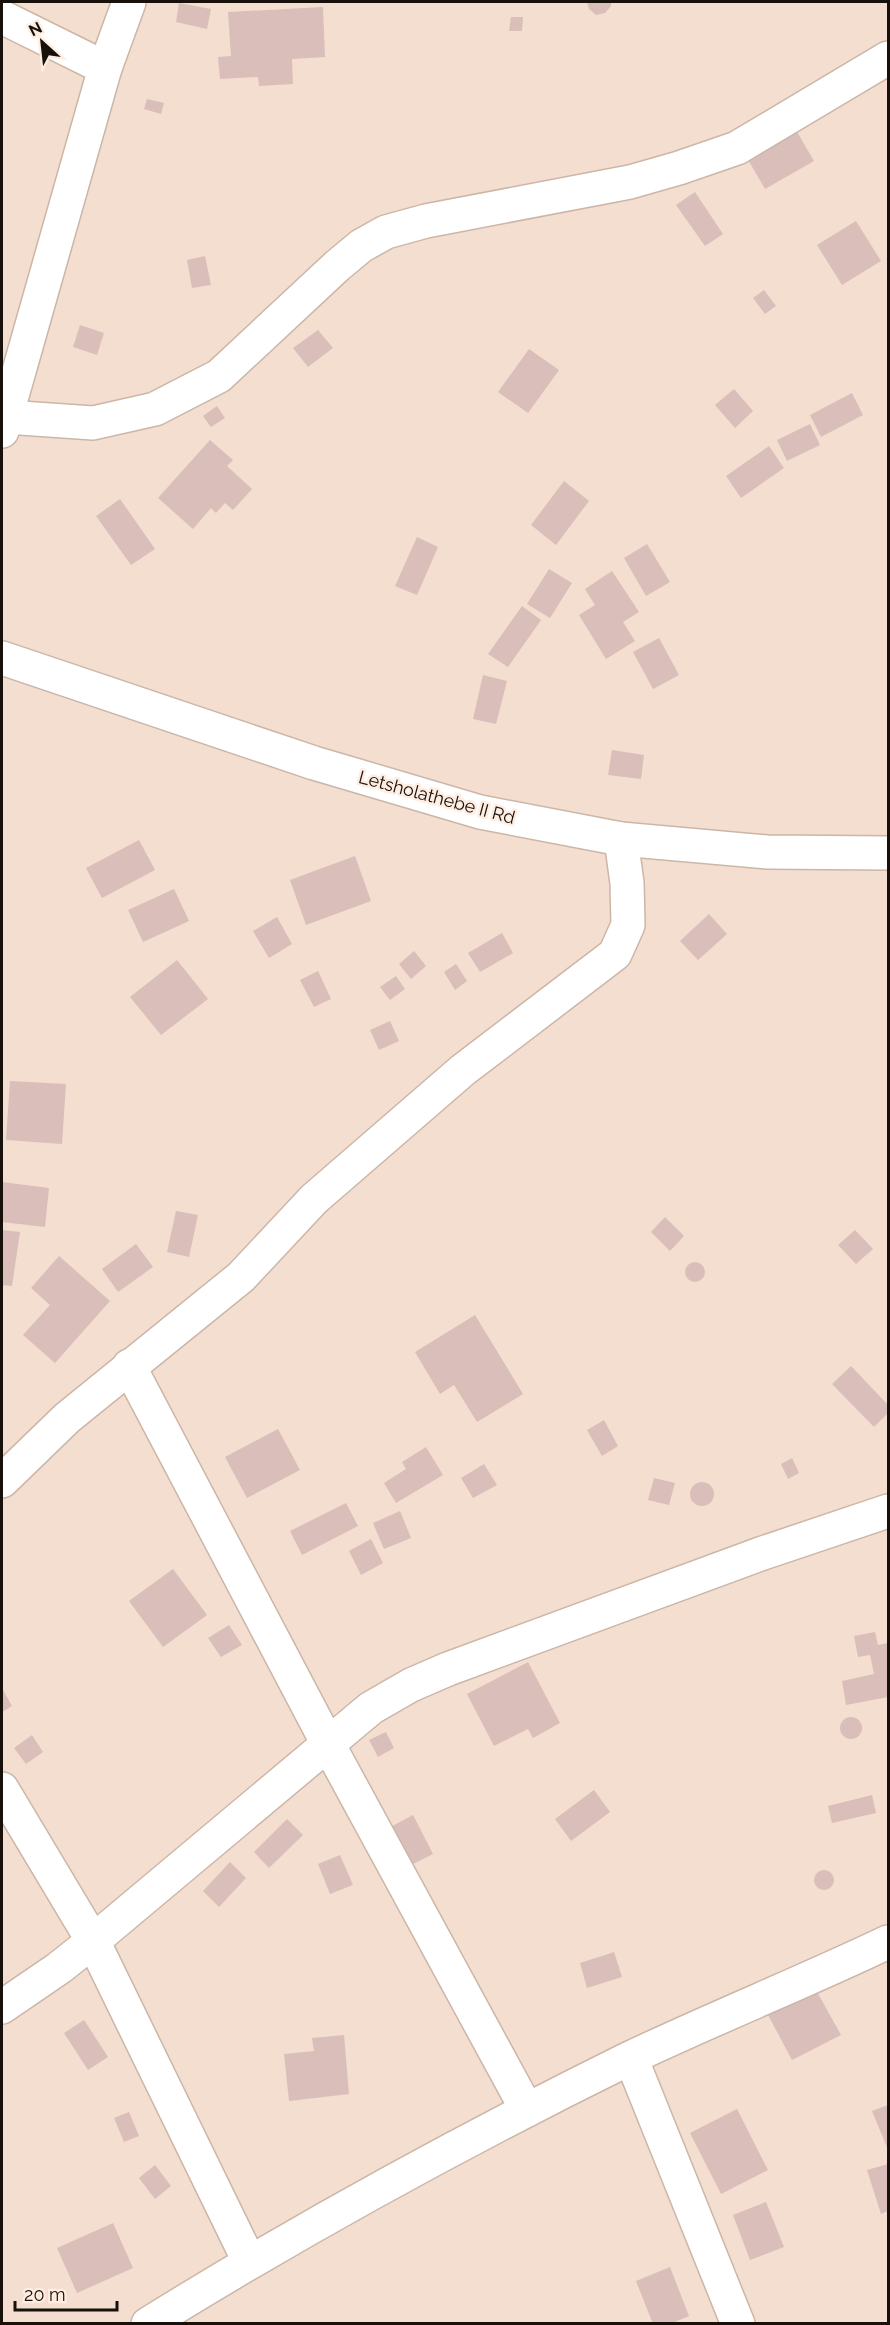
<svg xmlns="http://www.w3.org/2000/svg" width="890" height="2325" font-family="Raleway,sans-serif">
<rect width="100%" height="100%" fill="#f4decf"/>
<!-- building -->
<g fill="#d9beba">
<path d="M587 2H611V6L605 13 596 15 589 9Z"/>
<path d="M179 3 211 9 207 29 176 22Z"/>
<path d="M323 7 325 57 292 59 293 84 259 86 258 77 220 79 218 57 231 56 228 12Z"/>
<path d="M511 17H523L522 31H509Z"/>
<path d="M147 99 164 103 161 114 144 109Z"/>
<path d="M796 130 814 161 765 189 747 158Z"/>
<path d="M695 192 723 234 705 246 676 205Z"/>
<path d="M856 221 881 261 842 285 817 245Z"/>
<path d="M205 256 211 285 192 288 187 260Z"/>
<path d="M764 290 776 306 765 314 753 298Z"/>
<path d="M80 325 104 333 97 355 73 347Z"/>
<path d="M318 330 333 348 308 367 293 348Z"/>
<path d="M529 349 559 370 528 413 498 392Z"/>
<path d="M734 389 753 411 735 428 715 405Z"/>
<path d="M852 393 863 415 821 437 810 415Z"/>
<path d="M217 406 225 418 211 427 203 416Z"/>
<path d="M810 424 820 445 787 461 777 440Z"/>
<path d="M210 440 233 460 227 466 252 489 233 510 225 503 216 513 211 508 193 529 158 498Z"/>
<path d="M769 446 784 468 741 498 726 476Z"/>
<path d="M564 481 589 501 556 545 531 525Z"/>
<path d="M120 499 155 549 131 565 96 516Z"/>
<path d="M417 537 438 547 417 595 395 586Z"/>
<path d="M647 544 670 582 646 596 624 558Z"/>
<path d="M549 569 572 583 550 618 527 604Z"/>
<path d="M612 571 639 612 623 622 635 641 606 659 579 615 595 605 585 589Z"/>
<path d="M522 606 541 620 508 667 488 654Z"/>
<path d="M659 638 679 675 653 689 633 652Z"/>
<path d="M483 675 507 681 496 724 473 719Z"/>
<path d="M612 750 644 755 641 779 608 775Z"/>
<path d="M139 840 155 870 102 898 86 868Z"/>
<path d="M355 856 371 901 306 925 290 880Z"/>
<path d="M174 889 189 921 143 942 128 910Z"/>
<path d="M709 914 727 934 698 960 680 941Z"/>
<path d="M277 917 292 944 269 958 253 931Z"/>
<path d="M502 933 513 953 480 972 468 953Z"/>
<path d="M414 951 426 966 411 979 399 964Z"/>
<path d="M177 960 208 999 161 1035 130 997Z"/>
<path d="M456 964 467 981 455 990 444 972Z"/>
<path d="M318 971 331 999 314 1007 300 980Z"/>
<path d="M396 976 405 989 390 1000 380 987Z"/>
<path d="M390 1021 399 1041 379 1050 370 1030Z"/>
<path d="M10 1081 66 1084 62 1144 6 1140Z"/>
<path d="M2 1182 49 1188 45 1227 2 1222Z"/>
<path d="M176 1211 198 1215 189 1257 167 1252Z"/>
<path d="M665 1217 684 1236 670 1251 651 1232Z"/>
<path d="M2 1230 20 1232 12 1286 2 1285Z"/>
<path d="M855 1230 873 1249 856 1264 838 1245Z"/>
<path d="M136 1244 153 1267 118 1292 102 1269Z"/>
<path d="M59 1256 110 1301 55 1363 23 1335 50 1305 31 1288Z"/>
<circle cx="695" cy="1272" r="10"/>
<path d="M475 1315 523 1394 477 1422 454 1385 440 1394 415 1352Z"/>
<path d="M851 1366 888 1405V1413L874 1427 832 1384Z"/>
<path d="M604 1420 618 1446 602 1456 587 1430Z"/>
<path d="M278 1429 300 1470 247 1498 225 1457Z"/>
<path d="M426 1447 443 1475 396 1503 384 1483 406 1469 402 1462Z"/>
<path d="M792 1458 799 1473 788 1479 781 1464Z"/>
<path d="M484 1464 497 1485 473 1498 461 1478Z"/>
<path d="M654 1478 675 1483 669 1505 648 1500Z"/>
<circle cx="702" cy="1494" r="12"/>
<path d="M346 1503 358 1526 302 1555 290 1531Z"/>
<path d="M400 1511 411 1538 384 1549 373 1523Z"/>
<path d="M371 1539 383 1563 361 1575 349 1551Z"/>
<path d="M173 1569 207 1615 163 1647 129 1601Z"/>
<path d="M229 1625 242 1645 221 1657 208 1638Z"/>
<path d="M875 1632 878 1645 888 1643V1697L846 1705 842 1681 874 1674 870 1655 858 1657 854 1636Z"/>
<path d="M528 1662 560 1723 533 1738 528 1729 494 1746 467 1694Z"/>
<path d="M2 1688 12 1706 2 1712Z"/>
<circle cx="851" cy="1728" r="11"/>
<path d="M386 1732 394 1748 378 1757 369 1740Z"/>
<path d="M32 1735 43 1752 26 1764 14 1748Z"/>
<path d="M594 1790 610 1812 571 1841 555 1819Z"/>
<path d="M872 1795 876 1813 832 1823 828 1806Z"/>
<path d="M413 1815 433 1854 405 1868 385 1830Z"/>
<path d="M287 1819 303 1835 269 1868 254 1852Z"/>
<path d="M340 1855 353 1885 330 1894 318 1864Z"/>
<path d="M230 1862 246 1878 219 1907 203 1891Z"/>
<circle cx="824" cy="1880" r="10"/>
<path d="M614 1952 622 1977 587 1988 580 1963Z"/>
<path d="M816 1990 841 2035 792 2060 768 2015Z"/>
<path d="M84 2020 108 2057 88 2070 64 2033Z"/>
<path d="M344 2035 349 2094 289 2101 284 2054 314 2051 312 2038Z"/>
<path d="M888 2105V2150L872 2111Z"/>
<path d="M737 2109 768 2170 721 2194 690 2133Z"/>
<path d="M129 2112 139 2136 124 2142 114 2118Z"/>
<path d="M888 2164V2211L881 2214 867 2170Z"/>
<path d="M155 2165 171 2186 155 2199 139 2178Z"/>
<path d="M766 2202 784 2247 750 2260 733 2215Z"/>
<path d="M113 2223 133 2268 77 2293 57 2248Z"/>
<path d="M670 2267 689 2316 670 2324H653L636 2281Z"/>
</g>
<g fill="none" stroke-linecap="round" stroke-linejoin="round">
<!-- street casing -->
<g stroke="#cbb6a8" stroke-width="36">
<g id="street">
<path d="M2 17 105 68"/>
<path d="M6 417 93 423 155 409 219 376 337 266 361 246 386 232 426 221 630 182 679 168 737 148 888 58"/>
<path d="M2 431 105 68 129 2"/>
<path d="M129 1366 328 1744 527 2110"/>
<path d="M2 1481 67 1418 241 1277 314 1199 463 1070 615 954 628 925 627 883 621 839"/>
<path d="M2 1789 93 1941 249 2261"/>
<path d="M2 2007 59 1968 93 1941 371 1708 411 1685 448 1669 763 1553 888 1511"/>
<path d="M631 2058 738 2324"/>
<path d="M148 2324C303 2228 464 2140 628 2059 714 2018 802 1983 888 1942"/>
</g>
</g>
<!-- secondary casing -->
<g stroke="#cbb6a8" stroke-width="36">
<path id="secondary" d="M2 658 314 763 480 812 621 839 767 852 888 853"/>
</g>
<!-- street -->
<use href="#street" stroke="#fff" stroke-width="33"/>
<!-- secondary -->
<use href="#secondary" stroke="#fff" stroke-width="33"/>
</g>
<g text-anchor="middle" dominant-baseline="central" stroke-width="5" stroke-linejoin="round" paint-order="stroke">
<!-- street labels -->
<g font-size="18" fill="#17100b" stroke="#feede0">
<text transform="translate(437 797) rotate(15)">Letsholathebe II Rd</text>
</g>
</g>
<!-- border -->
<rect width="890" height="2325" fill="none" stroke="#17100b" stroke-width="6"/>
<!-- north arrow -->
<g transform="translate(42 42) rotate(333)" stroke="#feede0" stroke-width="4.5" paint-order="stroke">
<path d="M0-4.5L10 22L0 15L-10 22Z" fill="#17100b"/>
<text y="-9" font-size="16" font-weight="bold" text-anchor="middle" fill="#17100b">N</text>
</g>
<!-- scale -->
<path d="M15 2301v9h102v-9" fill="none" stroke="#17100b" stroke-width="3"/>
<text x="24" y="2301" font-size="18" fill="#17100b" stroke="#feede0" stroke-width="4.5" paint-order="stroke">20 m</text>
</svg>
